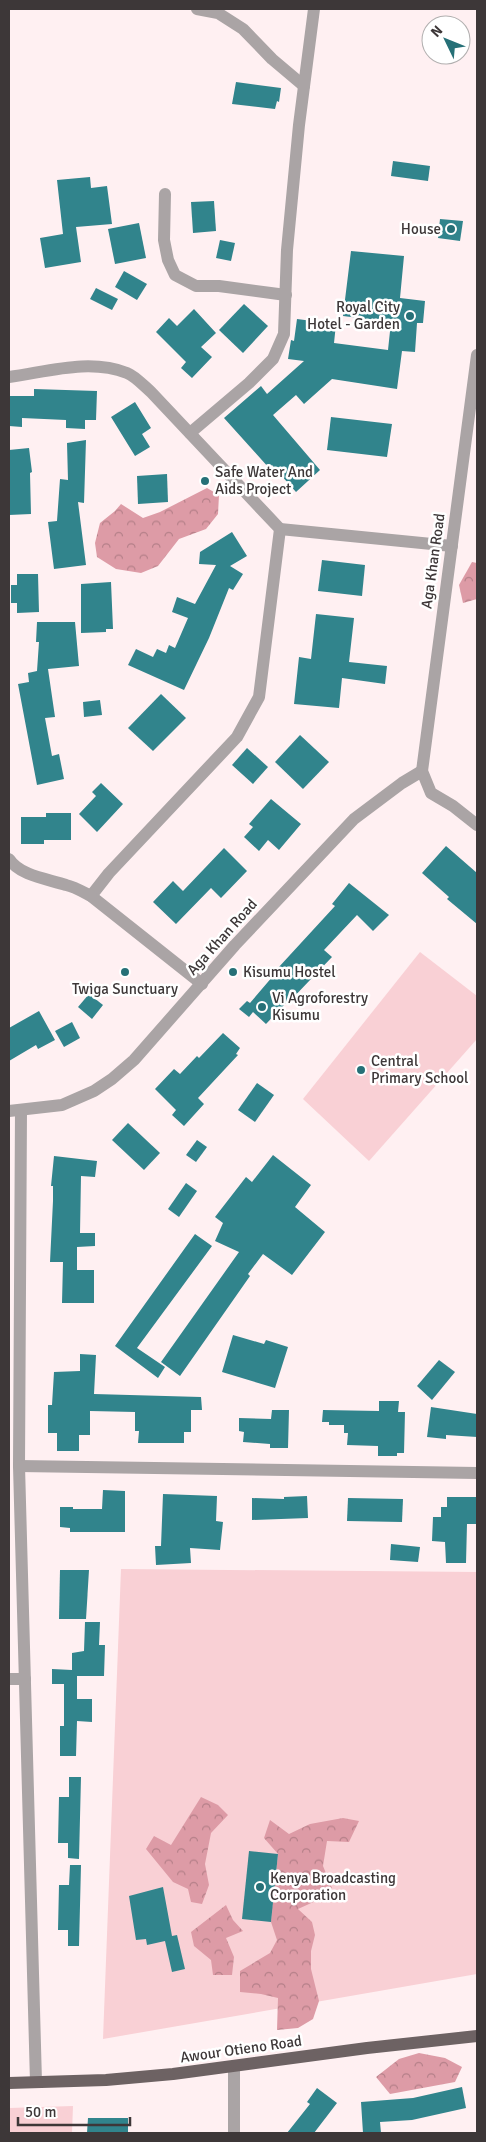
<svg xmlns="http://www.w3.org/2000/svg" width="486" height="2142" font-family="Signika,sans-serif">
<defs>
<pattern id="forest-crowns" width="20" height="18" patternUnits="userSpaceOnUse" patternTransform="scale(1.25)"><rect width="20" height="18" fill="#dd9ba6"/><path d="M2 6a3 3 0 1 1 6 0M12 15a3 3 0 1 1 6 0" fill="none" stroke="#b47f88"/></pattern>
</defs>
<rect width="100%" height="100%" fill="#fff0f2"/>
<!-- grass -->
<g fill="#f9d0d5">
<path d="M420 952 477 996V1039L369 1161 303 1099Z"/>
<path d="M121 1569 477 1572V1974L103 2039Z"/>
<path d="M73 2106 72 2133H9V2108Z"/>
</g>
<!-- forest -->
<g fill="url(#forest-crowns)">
<path d="M207 488 219 495 218 514 206 529 179 539 158 566 141 573 116 569 97 557 95 543 100 523 115 511 121 504 143 518 160 512Z"/>
<path d="M472 562 477 563V599L463 603 459 585Z"/>
<path d="M201 1797 218 1805 228 1815 211 1833 205 1864 209 1885 202 1904 191 1902 188 1889 173 1882 146 1849 154 1836 171 1845Z"/>
<path d="M343 1818 359 1821 349 1842 327 1841 323 1866 332 1888 320 1899 298 1909 312 1922 315 1935 311 1951V1969L319 2001 313 2019 298 2028 277 2030 278 1998 261 1994 240 1992V1971L270 1953 277 1940 271 1922 278 1854 264 1838 270 1820 289 1834 310 1824Z"/>
<path d="M226 1905 233 1920 243 1931 226 1938 234 1957 232 1975H213L211 1960 194 1946 191 1932Z"/>
<path d="M419 2053 445 2058 462 2067 455 2082 390 2094 376 2077 399 2059Z"/>
</g>
<!-- building -->
<g fill="#31848c">
<path d="M236 82 281 88 279 102 277 101 275 109 232 104Z"/>
<path d="M393 161 430 166 428 181 391 176Z"/>
<path d="M90 177 91 188 107 186 112 224 76 227 81 262 45 268 40 238 63 234 57 180Z"/>
<path d="M214 201 216 231 193 233 191 202Z"/>
<path d="M440 219 463 221 460 241 438 238Z"/>
<path d="M139 223 146 258 115 264 108 229Z"/>
<path d="M220 240 235 243 231 261 216 258Z"/>
<path d="M351 251 404 256 400 298 425 301 423 323H417L415 352 402 351 397 389 332 379 304 404 296 395 273 415 320 470 296 492 272 465 269 468 224 418 261 386 267 394 304 361 288 359 291 340 294 341 297 319 336 324 334 343 388 350 391 322 343 316Z"/>
<path d="M124 271 147 284 137 300 115 287Z"/>
<path d="M96 288 118 299 112 310 90 299Z"/>
<path d="M244 304 268 326 243 353 219 330Z"/>
<path d="M194 309 216 333 201 347 212 357 192 378 181 368 186 362 156 332 169 318 177 326Z"/>
<path d="M34 389 97 391 96 420H85V429L66 428V420L22 418V427L9 426V396H34Z"/>
<path d="M135 402 151 428 142 434 150 447 135 456 111 417Z"/>
<path d="M331 417 392 424 387 457 327 450Z"/>
<path d="M86 440 84 503 78 502 86 565 54 569 48 522 57 521 60 479 68 480 67 443Z"/>
<path d="M29 448 32 472 30 473 31 514 9 515V450Z"/>
<path d="M167 474 168 502 138 504 137 476Z"/>
<path d="M232 532 247 556 230 566 243 574 233 590 229 588 209 638 184 690 128 665 136 649 153 657 157 649 166 653 169 645 175 648 188 618 172 612 177 597 195 604 216 565 199 564 200 552Z"/>
<path d="M322 560 365 565 362 596 318 591Z"/>
<path d="M17 574H38L39 612 17 613V603H11V585H17Z"/>
<path d="M111 582 113 629H106V632L81 633V584Z"/>
<path d="M316 614 354 618 349 662 387 666 385 684 342 678 339 708 294 704 299 657 311 659Z"/>
<path d="M37 622H75L79 666 48 669 55 717 45 718 52 756 59 754 64 779 37 785 18 684 29 682 28 673 37 671 39 642H36Z"/>
<path d="M161 694 186 718 153 751 128 728Z"/>
<path d="M100 700 102 715 84 717 83 702Z"/>
<path d="M300 735 329 762 303 789 275 762Z"/>
<path d="M247 748 268 767 253 784 232 765Z"/>
<path d="M101 783 123 804 97 832 79 814 96 796 92 792Z"/>
<path d="M271 799 301 824 279 850 268 840 259 851 244 837 253 827 249 824Z"/>
<path d="M46 813H71V840H44V844H21V817H46Z"/>
<path d="M446 846 477 873V924L447 899 449 897 422 873Z"/>
<path d="M224 848 247 871 221 898 211 888 176 924 153 902 173 881 183 891Z"/>
<path d="M349 883 389 915 373 931 357 915 324 950 332 957 289 1002 288 1001 266 1024 253 1012 249 1017 239 1009 247 1001 250 1003 279 969 278 968 335 906 332 904Z"/>
<path d="M89 994 103 1005 92 1019 78 1007Z"/>
<path d="M39 1011 55 1040 38 1049 36 1045 9 1061V1028Z"/>
<path d="M72 1022 80 1038 64 1047 55 1031Z"/>
<path d="M223 1033 240 1048 236 1054 238 1055 198 1098 204 1104 184 1126 172 1115 176 1110 155 1089 174 1069 180 1074 197 1056 199 1058Z"/>
<path d="M257 1083 274 1095 255 1122 238 1110Z"/>
<path d="M128 1123 160 1153 144 1170 112 1140Z"/>
<path d="M197 1140 207 1147 196 1162 186 1155Z"/>
<path d="M273 1155 311 1185 295 1207 325 1232 292 1275 263 1254 248 1274 250 1276 180 1376 161 1362 239 1252 215 1241 223 1223 215 1217 246 1177 252 1182Z"/>
<path d="M54 1156 97 1161 95 1177 81 1176 80 1233H95V1246L77 1247V1270H94V1303H62L63 1262H50L53 1201V1186H51Z"/>
<path d="M186 1183 197 1191 179 1217 168 1209Z"/>
<path d="M195 1234 212 1246 137 1348 165 1367 158 1378 115 1346Z"/>
<path d="M233 1335 264 1344 266 1340 288 1347 275 1388 222 1372Z"/>
<path d="M80 1354 96 1355 94 1394 201 1397 202 1410H191V1432H184V1443H138L139 1431H135V1412L90 1411V1435H79V1451H57V1433H48V1405H52L54 1372 80 1371Z"/>
<path d="M439 1360 455 1372 432 1400 417 1386Z"/>
<path d="M379 1401H399L398 1412H405L404 1453H397V1456H378V1446L347 1445 348 1433H344V1425H329V1422H322L323 1410 379 1411Z"/>
<path d="M431 1407 477 1414V1437L446 1435V1439L427 1437Z"/>
<path d="M272 1410H289L288 1448H270V1444L243 1442 244 1432 239 1431V1418L271 1419Z"/>
<path d="M103 1490 125 1491V1532H70V1528L60 1527V1507H73V1509H102Z"/>
<path d="M163 1494 217 1496 216 1521 223 1522 220 1550 190 1548 191 1563 156 1565 155 1546H161Z"/>
<path d="M307 1496 308 1518 252 1520V1498L284 1499V1497Z"/>
<path d="M447 1497H477V1524H467L466 1563H446L445 1542 432 1541 433 1517H441V1507H447Z"/>
<path d="M348 1498 403 1499 402 1522 347 1521Z"/>
<path d="M391 1544 420 1547 418 1562 390 1560Z"/>
<path d="M60 1570H89L86 1619H59Z"/>
<path d="M85 1622H100L99 1645H105L104 1676H77V1699H92V1722L77 1721 76 1756H60V1726H64V1684H52V1669L72 1670V1653L84 1651Z"/>
<path d="M69 1777H81L79 1859 68 1858V1843H58L59 1797H69Z"/>
<path d="M249 1851 278 1854 271 1922 242 1919Z"/>
<path d="M70 1865H81L79 1946H68V1930H58L59 1885H69Z"/>
<path d="M163 1887 172 1936 177 1935 185 1969 172 1972 165 1941 147 1945 146 1939 136 1940 129 1896Z"/>
<path d="M462 2087 466 2108 412 2120 380 2122 381 2133H363L361 2102 413 2098Z"/>
<path d="M317 2088 337 2103 314 2133H287L310 2104 307 2102Z"/>
<path d="M88 2118H128V2133H87Z"/>
</g>
<g fill="none" stroke-linecap="round" stroke-linejoin="round">
<!-- minor -->
<g stroke="#aaa4a5" stroke-width="12">
<path d="M197 9 218 13 243 29 272 59 304 86"/>
<path d="M165 194 164 240 168 260 175 275 196 286H219L286 295"/>
<path d="M477 355 422 771 431 793 453 806 477 825"/>
<path d="M9 377C47 372 89 358 127 373 135 376 144 386 151 392L280 529 259 697 237 737 109 873 91 896 202 984"/>
<path d="M190 433 249 383 273 359 284 334 287 250 299 125 314 9"/>
<path d="M280 529 452 546"/>
<path d="M9 859C20 876 48 879 66 885 75 887 83 892 91 896"/>
<path d="M21 1110 19 1466 36 2082"/>
<path d="M9 1111 62 1105 94 1091 112 1079 134 1060 235 945 354 819 402 783 422 771"/>
<path d="M19 1466 477 1473"/>
<path d="M9 1679H25"/>
<path d="M234 2066V2133"/>
</g>
<!-- major -->
<path stroke="#6d6263" stroke-width="12" d="M9 2083 106 2080 173 2074 367 2048 477 2036"/>
</g>
<!-- markers -->
<g fill="#267077" stroke="#fff" stroke-width="2">
<circle cx="451" cy="229" r="5"/>
<circle cx="410" cy="316" r="5"/>
<circle cx="205" cy="481" r="5"/>
<circle cx="125" cy="972" r="5"/>
<circle cx="233" cy="972" r="5"/>
<circle cx="262" cy="1007" r="5"/>
<circle cx="361" cy="1070" r="5"/>
<circle cx="260" cy="1887" r="5"/>
</g>
<g text-anchor="middle" dominant-baseline="central" stroke-width="5" stroke-linejoin="round" paint-order="stroke">
<!-- poi labels -->
<g font-size="15" fill="#3d3738" stroke="#fff" text-anchor="start">
<text x="441" y="229" text-anchor="end">House</text>
<text x="400" y="307" text-anchor="end">Royal City<tspan x="400" dy="17">Hotel - Garden</tspan></text>
<text x="215" y="472">Safe Water And<tspan x="215" dy="17">Aids Project</tspan></text>
<text x="243" y="972">Kisumu Hostel</text>
<text x="125" y="989" text-anchor="middle">Twiga Sunctuary</text>
<text x="272" y="998">Vi Agroforestry<tspan x="272" dy="17">Kisumu</tspan></text>
<text x="371" y="1061">Central<tspan x="371" dy="17">Primary School</tspan></text>
<text x="270" y="1878">Kenya Broadcasting<tspan x="270" dy="17">Corporation</tspan></text>
</g>
<!-- street labels -->
<g font-size="15" fill="#3d3738" stroke="#fff">
<text transform="translate(433 561) rotate(-82)">Aga Khan Road</text>
<text transform="translate(222 937) rotate(-48)">Aga Khan Road</text>
<text transform="translate(241 2049) rotate(-8)">Awour Otieno Road</text>
</g>
</g>
<!-- border -->
<rect width="486" height="2142" fill="none" stroke="#3d3738" stroke-width="20"/>
<!-- north arrow -->
<g transform="translate(446 40) rotate(313)"><circle r="24" fill="#ffffff" stroke="#b1afaf"/>
<path d="M0-4L9 19L0 12L-9 19Z" fill="#267077"/>
<text y="-8" font-size="14" font-weight="bold" text-anchor="middle" fill="#3d3738">N</text>
</g>
<!-- scale -->
<path d="M18 2117v8h112v-8" fill="none" stroke="#3d3738" stroke-width="2.5"/>
<text x="25" y="2117" font-size="15" fill="#3d3738" stroke="#ffffff" stroke-width="4" paint-order="stroke">50 m</text>
</svg>
